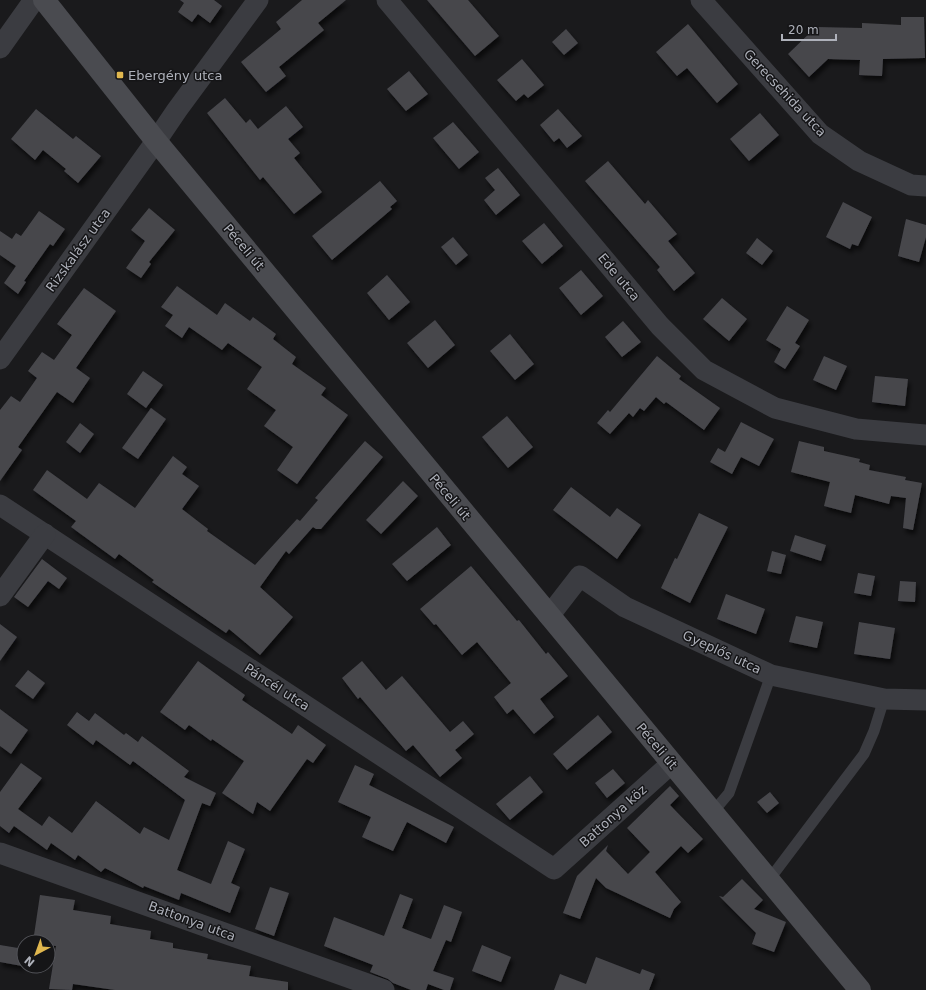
<svg xmlns="http://www.w3.org/2000/svg" width="926" height="990" font-family="'DejaVu Sans',sans-serif">
<defs>
<filter id="shadow"><feDropShadow dx="2.5" dy="4.5" stdDeviation="2" flood-color="#0009"/></filter>
</defs>
<rect width="100%" height="100%" fill="#1a1a1c"/>
<!-- building -->
<g fill="#47474c" filter="url(#shadow)">
<path d="M180 0H214L222 6 210 23 198 14 192 22 178 12 184 3Z"/>
<path d="M302 0H346L318 23 324 30 279 67 286 76 266 92 241 62 281 29 276 22Z"/>
<path d="M427 0H468L499 36 475 56Z"/>
<path d="M901 17H924L925 58 883 59 882 76 859 75 860 60 828 59 809 77 788 54 816 27 862 28V23L901 25Z"/>
<path d="M688 24 738 84 717 103 687 68 677 76 656 52Z"/>
<path d="M566 29 578 43 564 55 552 42Z"/>
<path d="M522 59 544 85 528 98 524 94 516 101 497 80Z"/>
<path d="M409 71 428 94 406 111 387 89Z"/>
<path d="M225 98 246 123 250 119 258 129 286 106 303 127 288 139 300 153 294 158 322 192 294 214 263 177 260 180 207 113Z"/>
<path d="M36 109 73 139 76 136 101 156 78 183 64 171 66 169 43 150 35 160 11 139Z"/>
<path d="M558 109 582 136 567 148 559 138 554 142 540 125Z"/>
<path d="M760 113 779 135 749 161 730 139Z"/>
<path d="M453 122 479 152 459 169 433 138Z"/>
<path d="M608 161 645 204 648 200 677 234 668 241 695 273 674 291 657 270 660 267 585 181Z"/>
<path d="M498 168 520 195 496 215 484 200 495 190 485 178Z"/>
<path d="M380 181 397 201 390 207 392 209 332 260 312 236Z"/>
<path d="M843 202 872 217 858 246 852 244 850 249 826 237Z"/>
<path d="M149 208 175 230 149 262 151 264 141 278 126 268 145 241 131 230Z"/>
<path d="M39 211 65 229 53 246 50 244 24 281 26 282 18 294 4 283 16 266 0 255V231L12 239 16 233 21 236Z"/>
<path d="M906 219 926 225V237L919 262 898 256Z"/>
<path d="M544 223 563 246 542 264 522 241Z"/>
<path d="M453 237 468 255 456 265 441 247Z"/>
<path d="M757 238 773 251 762 265 746 253Z"/>
<path d="M581 270 603 296 581 315 559 288Z"/>
<path d="M387 275 410 302 389 320 367 293Z"/>
<path d="M177 286 217 315 225 303 250 321 253 317 276 334 273 339 296 357 292 364 326 388 321 395 348 415 297 484 277 470 293 447 264 426 276 410 247 389 262 367 228 343 222 350 189 327 182 338 165 326 173 315 161 307Z"/>
<path d="M84 288 116 311 76 368 90 378 73 403 57 392 18 447 22 450 0 481V410L11 396 20 402 37 378 28 371 42 352 54 360 72 335 57 324Z"/>
<path d="M722 298 747 319 729 341 703 319Z"/>
<path d="M787 306 809 320 795 343 800 346 785 369 774 362 781 349 766 340Z"/>
<path d="M435 320 455 345 428 368 407 343Z"/>
<path d="M623 321 641 342 622 357 605 337Z"/>
<path d="M510 334 534 364 515 380 490 351Z"/>
<path d="M657 356 681 376 679 379 720 408 704 430 666 402 664 404 656 397 644 411 640 408 633 417 629 413 610 434 597 423 608 410 610 412Z"/>
<path d="M824 356 847 366 836 390 813 380Z"/>
<path d="M143 371 163 385 146 408 127 394Z"/>
<path d="M875 376 908 379 905 406 872 402Z"/>
<path d="M151 408 166 419 138 459 122 448Z"/>
<path d="M507 416 533 447 508 468 482 437Z"/>
<path d="M741 422 774 439 759 466 741 457 732 474 710 462 718 448 725 452Z"/>
<path d="M80 423 94 434 80 453 66 442Z"/>
<path d="M365 441 383 457 321 529H316L313 527 289 554 286 551 260 587 293 617 260 655 229 629 226 633 152 582 154 580 119 554 115 559 71 527 76 521 33 490 47 470 87 499 99 483 135 508 173 456 187 467 182 474 199 486 182 509 208 529 207 531 255 565 297 519 300 521 318 500 315 498Z"/>
<path d="M799 441 824 447V451L860 459 859 462 870 465 869 470 906 477 905 480 922 483 913 530 903 528 906 498 891 496 889 504 855 495 851 513 824 506 830 482 791 472Z"/>
<path d="M403 481 418 496 381 534 366 520Z"/>
<path d="M571 487 610 517 617 508 641 525 617 559 553 510Z"/>
<path d="M699 513 728 527 690 603 661 588 675 558 677 559Z"/>
<path d="M437 527 451 545 407 581 392 564Z"/>
<path d="M795 535 826 545 821 561 790 551Z"/>
<path d="M772 551 786 555 781 574 767 571Z"/>
<path d="M42 559 67 578 59 589 48 581 28 607 14 597Z"/>
<path d="M471 566 517 621 519 620 546 654 548 652 568 676 540 699 554 717 534 734 513 709 507 714 494 697 511 683 477 642 462 655 436 624 434 625 420 609Z"/>
<path d="M858 573 875 576 871 596 854 593Z"/>
<path d="M900 581 916 582 915 602 898 601Z"/>
<path d="M726 594 765 609 756 634 717 619Z"/>
<path d="M796 616 823 622 817 648 789 642Z"/>
<path d="M859 622 895 628 890 659 854 654Z"/>
<path d="M0 624 17 637 0 661Z"/>
<path d="M198 661 245 695 242 700 292 734 298 725 326 745 313 763 307 759 270 811 257 802 253 814 222 793 244 761 212 739 211 741 189 725 185 730 160 712Z"/>
<path d="M362 661 386 690 402 676 450 732 463 721 474 734 455 750 462 758 440 777 413 745 406 751 360 697 358 699 342 678Z"/>
<path d="M28 670 45 683 33 699 15 686Z"/>
<path d="M0 709 28 730 11 754 0 746Z"/>
<path d="M77 712 89 721 95 713 124 735 126 733 138 742 142 736 189 771 184 777 216 793 210 806 202 803 177 870 211 884 228 841 245 849 231 883 240 887 230 913 181 893 179 900 144 886 143 888 105 868 101 872 78 855 75 860 51 843 47 850 14 826 9 833 0 826V792L21 763 42 778 18 809 42 826 49 816 72 833 96 801 140 834 144 827 169 840 185 800 133 761 130 765 96 740 93 745 67 725Z"/>
<path d="M598 715 612 732 567 770 553 754Z"/>
<path d="M355 765 374 774 369 785 454 827 446 843 407 822 393 851 362 837 371 817 338 802Z"/>
<path d="M613 769 625 783 607 798 595 783Z"/>
<path d="M530 776 543 792 510 820 496 804Z"/>
<path d="M670 786 679 796 670 805 703 839 688 853 681 846 655 872 681 902 674 909 670 918 606 888 596 878 580 919 563 913 577 876 608 845 606 851 628 874 650 852 627 828Z"/>
<path d="M770 792 779 803 767 813 757 802Z"/>
<path d="M742 879 763 900 754 909 786 922 774 952 752 944 756 933 719 896 723 897Z"/>
<path d="M270 887 289 893 274 936 255 929Z"/>
<path d="M400 894 413 899 402 928 431 939 444 905 462 912 451 942 446 940 433 971 454 978 450 990H444L428 984 426 990H411L393 983 388 979 370 972 373 965 324 946 334 917 384 936Z"/>
<path d="M40 895 75 900 73 910 111 916 110 924 151 931 150 939 173 943V948L208 954 207 959 251 966 249 976 288 982V990H115L73 984 72 990 49 989 56 946 48 945V942H33Z"/>
<path d="M0 945 24 949 22 966 0 962Z"/>
<path d="M482 945 511 957 501 982 472 971Z"/>
<path d="M596 957 640 974 642 969 655 974 649 990H554L560 974 586 984Z"/>
</g>
<g fill="none" stroke-linecap="round" stroke-linejoin="round">
<!-- lane -->
<g stroke="#3b3c41" stroke-width="11">
<path d="M713 812 729 793 771 675"/>
<path d="M769 880 864 754 874 731 884 699"/>
</g>
<!-- street -->
<g stroke="#3b3c41" stroke-width="21">
<path d="M387 0 660 326 704 370 775 408 856 429 926 435"/>
<path d="M701 0 820 134 859 161 911 185 926 186"/>
<path d="M0 48 34 0"/>
<path d="M0 359 156 141 177 110 258 0"/>
<path d="M0 505 554 869 672 763"/>
<path d="M0 596 45 534"/>
<path d="M549 616 580 576 625 607 771 675 884 699 926 700"/>
<path d="M0 853 384 990"/>
</g>
<!-- secondary -->
<path stroke="#4a4b50" stroke-width="22" d="M44 0 156 141 860 990"/>
</g>
<!-- markers -->
<rect fill="#e0b74e" stroke="#151517" stroke-width="1.5" x="116" y="71" width="8" height="8" rx="2"/>
<g text-anchor="middle" dominant-baseline="central" stroke-width="3" stroke-linejoin="round" paint-order="stroke">
<!-- poi labels -->
<g font-size="13" fill="#aeb1ba" stroke="#151517" text-anchor="start">
<text x="128" y="75">Ebergény utca</text>
</g>
<!-- street labels -->
<g font-size="13" fill="#aeb1ba" stroke="#151517">
<text transform="translate(785 93) rotate(47)">Gerecsehida utca</text>
<text transform="translate(244 247) rotate(50)">Péceli út</text>
<text transform="translate(78 250) rotate(-54)">Rizskalász utca</text>
<text transform="translate(619 277) rotate(50)">Ede utca</text>
<text transform="translate(450 497) rotate(50)">Péceli út</text>
<text transform="translate(722 652) rotate(25)">Gyeplős utca</text>
<text transform="translate(277 687) rotate(33)">Páncél utca</text>
<text transform="translate(657 746) rotate(50)">Péceli út</text>
<text transform="translate(613 816) rotate(-42)">Battonya köz</text>
<text transform="translate(192 921) rotate(20)">Battonya utca</text>
</g>
</g>
<!-- north arrow -->
<g transform="translate(36 954) rotate(221)"><circle r="19" fill="#151517" stroke="#525358"/>
<path d="M0-3L7 15L0 10L-7 15Z" fill="#e0b74e"/>
<text y="-6" font-size="11" font-weight="bold" text-anchor="middle" fill="#aeb1ba">N</text>
</g>
<!-- scale -->
<path d="M782 34v6h54v-6" fill="none" stroke="#aeb1ba" stroke-width="2"/>
<text x="788" y="34" font-size="12" fill="#aeb1ba" stroke="#151517" stroke-width="3" paint-order="stroke">20 m</text>
</svg>
